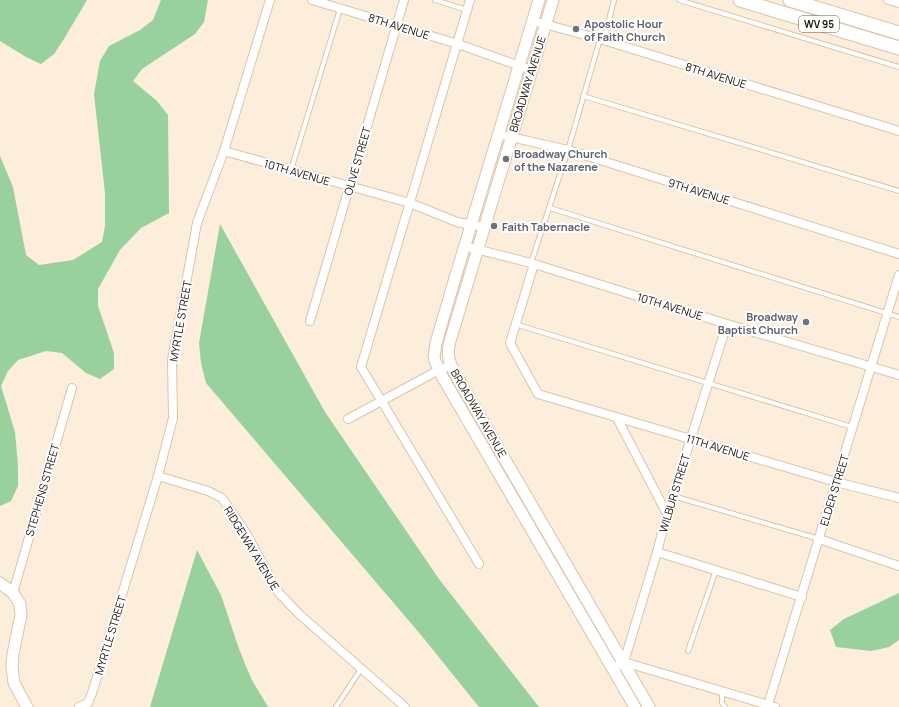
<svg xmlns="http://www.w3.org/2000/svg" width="899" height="707" font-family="Manrope,sans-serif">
<rect width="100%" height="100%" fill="#fdeedc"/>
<!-- forest -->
<g fill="#98d09e">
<path d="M0 0H87L64 39 54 54 41 64 26 57 0 41Z"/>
<path d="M161 0H208L204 22 195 34 142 69 133 81 157 101 168 115 169 213 141 228 120 250 98 289V306L114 353V369L100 379 86 373 62 353 46 351 18 360 8 371 1 386 15 432 18 466V486L11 501 0 506V156L13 187 26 255 39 265 73 260 102 242 105 226V193L94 94 100 61 109 46 140 30 153 20Z"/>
<path d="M220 224 325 412 439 579 539 707H479L421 635 206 383 201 363 199 343Z"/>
<path d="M197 550 221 595 238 646 245 664 252 680 268 707H150Z"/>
<path d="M899 593V640L889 647 871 651 836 647 830 630 844 619Z"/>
</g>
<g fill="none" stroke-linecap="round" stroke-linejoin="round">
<!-- service casing -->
<g stroke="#dcc4a7" stroke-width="6">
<g id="service">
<path d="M435 0 467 10"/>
<path d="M679 0 899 67"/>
<path d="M604 40 614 0"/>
<path d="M583 96 899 191"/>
<path d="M291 170 340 9"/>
<path d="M550 208 899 317"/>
<path d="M531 263 568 150 600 39"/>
<path d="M515 324 852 427"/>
<path d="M673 496 819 539"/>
<path d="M688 651 716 570"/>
<path d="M722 692V703L725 707"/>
<path d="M336 707 361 669"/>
</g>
</g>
<!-- minor casing -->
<g stroke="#dcc4a7" stroke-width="10">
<g id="minor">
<path d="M312 0 458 44 531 70"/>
<path d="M470 0 361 367 381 400 479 564"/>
<path d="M888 0 899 3"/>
<path d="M533 21 600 39 899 131"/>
<path d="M498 134 568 150 899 254"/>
<path d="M224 151 410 203 457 222 484 227"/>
<path d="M464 246 531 263 727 324 899 375"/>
<path d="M534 264 510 343 538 394 836 482 899 498"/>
<path d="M310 321 404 0"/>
<path d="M617 418 667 514"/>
<path d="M348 419 439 370 451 365"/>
<path d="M158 476 208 491 222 498 246 533 278 592 299 614 405 707"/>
<path d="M819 539 899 566"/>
<path d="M657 552 802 597"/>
<path d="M13 593 72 388"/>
<path d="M624 662 657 552 667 514 727 324"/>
<path d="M613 668 624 662 775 707"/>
<path d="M768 705 899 275"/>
<path d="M79 707 88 703 92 693 158 476 173 418 172 360 197 223 224 151 270 0"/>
</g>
</g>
<!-- secondary casing -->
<g stroke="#dcc4a7" stroke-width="13">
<g id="secondary">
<path d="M539 0 455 278 436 343 434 356 435 361 443 378 635 707"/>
<path d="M553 0 450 341C447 352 448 359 453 370L649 707"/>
<path d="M0 583 13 593 20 604 21 615 13 654 12 667 14 683 27 707"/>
</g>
</g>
<!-- primary casing -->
<g stroke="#dcc4a7" stroke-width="15">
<g id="primary">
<path d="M740 0 899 48"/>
<path d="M790 0 899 33"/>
</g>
</g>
<!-- service -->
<use href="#service" stroke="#fff" stroke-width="4"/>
<!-- minor -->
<use href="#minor" stroke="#fff" stroke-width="8"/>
<!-- secondary -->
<use href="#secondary" stroke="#fff" stroke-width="11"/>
<!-- primary -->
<use href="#primary" stroke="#fff" stroke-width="13"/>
</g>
<!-- markers -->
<g fill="#6b7280" stroke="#fefefe" stroke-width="1.5">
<circle cx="576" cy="29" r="4"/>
<circle cx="506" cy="159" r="4"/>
<circle cx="494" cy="226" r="4"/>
<circle cx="806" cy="322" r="4"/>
</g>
<g text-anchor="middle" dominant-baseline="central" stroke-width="4" stroke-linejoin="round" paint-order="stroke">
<!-- shield labels -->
<rect fill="#fefefe" stroke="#605a52" stroke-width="1" x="799" y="16" width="40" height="16" rx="3"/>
<g font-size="10" font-weight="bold" fill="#1c1409">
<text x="819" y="24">WV 95</text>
</g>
<!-- worship labels -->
<g font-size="11" font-weight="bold" fill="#5b616d" stroke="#fefefe" text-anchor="start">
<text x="584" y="23">Apostolic Hour<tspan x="584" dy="13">of Faith Church</tspan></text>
<text x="514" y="153">Broadway Church<tspan x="514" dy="13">of the Nazarene</tspan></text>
<text x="502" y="226">Faith Tabernacle</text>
<text x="798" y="316" text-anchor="end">Broadway<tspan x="798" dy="13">Baptist Church</tspan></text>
</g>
<!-- street labels -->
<g font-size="11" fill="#1c1409" stroke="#fefefe">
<text transform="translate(399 26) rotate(17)">8TH AVENUE</text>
<text transform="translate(716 75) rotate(17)">8TH AVENUE</text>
<text transform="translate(527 84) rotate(-73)">BROADWAY AVENUE</text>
<text transform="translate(357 161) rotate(-74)">OLIVE STREET</text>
<text transform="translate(297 172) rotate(16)">10TH AVENUE</text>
<text transform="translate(699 191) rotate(17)">9TH AVENUE</text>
<text transform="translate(670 306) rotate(17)">10TH AVENUE</text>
<text transform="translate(180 321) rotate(-80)">MYRTLE STREET</text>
<text transform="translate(479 413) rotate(60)">BROADWAY AVENUE</text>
<text transform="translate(718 447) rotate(17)">11TH AVENUE</text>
<text transform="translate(42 490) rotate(-74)">STEPHENS STREET</text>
<text transform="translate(834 490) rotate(-73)">ELDER STREET</text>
<text transform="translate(674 493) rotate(-73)">WILBUR STREET</text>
<text transform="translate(252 548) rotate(59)">RIDGEWAY AVENUE</text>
<text transform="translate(110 635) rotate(-73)">MYRTLE STREET</text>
</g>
</g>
</svg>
